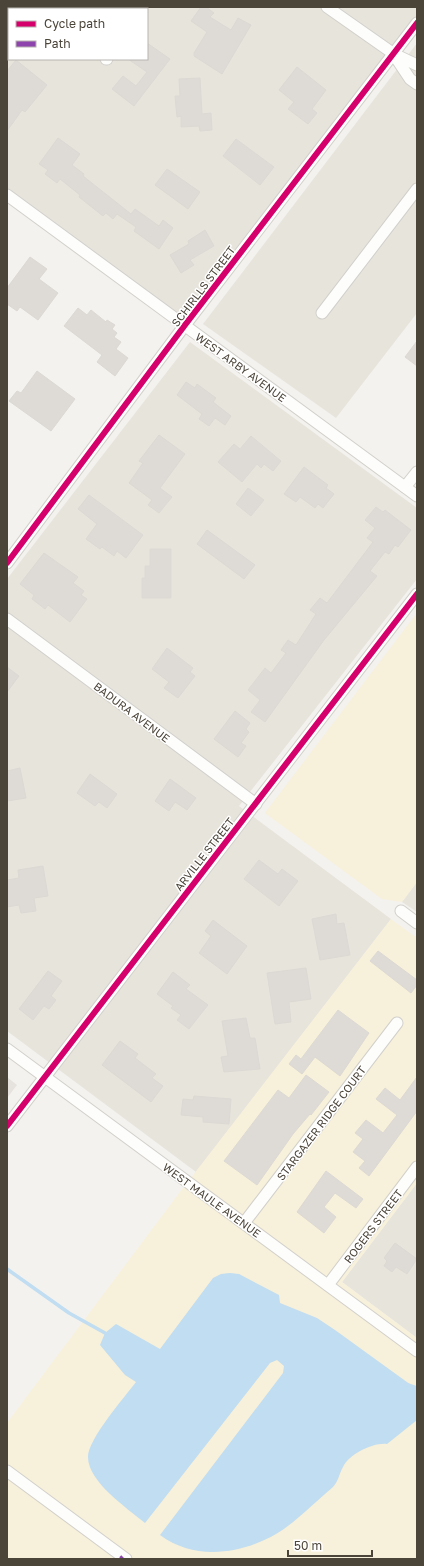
<svg xmlns="http://www.w3.org/2000/svg" width="424" height="1566" font-family="'Golos Text',sans-serif">
<rect width="100%" height="100%" fill="#f4f2ee"/>
<!-- residential -->
<g fill="#e7e4dc" fill-rule="evenodd">
<path d="M7 7H417V23L187 327 7 190ZM9 9H147V59H9Z"/>
<path d="M417 43V313L336 418 203 324Z"/>
<path d="M190 342 417 508V579L239 806 391 919 196 1172 7 1031V579Z"/>
<path d="M417 882V912L402 902Z"/>
<path d="M417 1183V1338L342 1282Z"/>
</g>
<!-- industrial -->
<path fill="#e6e2de" d="M7 1077 17 1085 7 1098Z"/>
<!-- sand -->
<g fill="#f7f0da">
<path d="M417 613V882L402 902 382 899 265 813Z"/>
<path d="M391 919 417 938V1183L342 1282 417 1338V1559H7V1423L180 1192Z"/>
</g>
<!-- water -->
<path fill="#c0ddf1" d="M230 1273 239 1274 279 1295 280 1303 317 1318 335 1330 411 1385 417 1390V1420L387 1444C374 1442 349 1454 343 1467 339 1474 339 1480 333 1487 316 1501 295 1523 276 1534 241 1554 195 1561 160 1535L283 1373 284 1366 277 1360 270 1363 145 1523C127 1508 88 1482 88 1457 88 1439 124 1398 136 1382L125 1375 100 1345 105 1333 116 1324 160 1349 213 1278 221 1274Z"/>
<g fill="none" stroke-linecap="round" stroke-linejoin="round">
<!-- stream -->
<g stroke="#c0ddf1" stroke-width="3.5">
<path d="M7 1269 69 1313 105 1333"/>
<path d="M408 1385 417 1388"/>
</g>
</g>
<!-- building -->
<g fill="#dedbd6" stroke="#dcd9d4">
<path d="M201 7H206L214 13 210 17 231 30 238 18 251 25 222 74 194 56V53L207 32 191 21Z"/>
<path d="M147 43 170 59 134 106 112 89 123 76 136 86 147 72 128 59H147Z"/>
<path d="M16 60 47 85 25 112 22 110 7 131V71Z"/>
<path d="M297 67 326 90 312 109 317 113 308 124 288 109 294 102 279 90Z"/>
<path d="M200 78 202 114 211 113 212 130 200 131 199 126 181 127V116L177 117 175 96H180L179 79Z"/>
<path d="M58 138 80 154 72 165 84 174 83 176 131 214 135 209 159 226 163 220 173 228 159 249 134 231 136 227 117 214 113 219 106 213 103 216 79 197 80 195 60 179 57 183 45 174 48 170 39 164Z"/>
<path d="M236 139 274 167 260 185 223 156Z"/>
<path d="M167 169 200 192 188 209 155 185Z"/>
<path d="M205 230 214 246 190 260 194 265 181 273 170 255 189 244 188 241Z"/>
<path d="M30 257 47 269 39 279 58 293 38 320 20 307 17 311 7 304V288Z"/>
<path d="M78 308 87 315 91 310 106 322 107 320 115 325 112 329 117 333 114 337 121 342 116 349 128 358 115 376 97 362 102 355 64 326Z"/>
<path d="M417 341V366L405 357Z"/>
<path d="M37 371 75 399 51 431 9 401 17 391 21 393Z"/>
<path d="M186 382 195 388 197 384 216 398 213 402 231 416 225 425 215 418 209 426 199 419 202 414 177 395Z"/>
<path d="M159 435 185 454 160 488 172 497 159 513 148 505 152 500 129 483 143 463 139 461Z"/>
<path d="M251 436 281 461 273 471 264 464 261 468 257 464 242 482 218 462 234 444 240 449Z"/>
<path d="M304 467 328 485 326 488 334 494 323 508 318 504 315 508 300 497 296 502 284 494Z"/>
<path d="M248 488 264 500 251 516 236 504Z"/>
<path d="M89 495 143 535 126 558 117 551 114 556 102 547 100 549 86 539 97 524 78 509Z"/>
<path d="M376 507 383 512 385 510 411 530 398 547 395 545 389 554 385 552 370 571 377 576 324 640 265 722 251 712 260 700 248 690 265 668 271 673 286 653 281 650 288 640 296 645 316 614 310 610 320 598 327 603 373 542 367 538 375 528 365 520Z"/>
<path d="M207 530 255 565 244 579 197 544Z"/>
<path d="M150 549H171V598H142V578H145V566H150Z"/>
<path d="M44 553 78 577 73 583 84 591 81 595 87 599 70 622 48 605 45 609 32 599 34 595 20 584Z"/>
<path d="M167 648 193 668 190 672 195 676 178 698 164 688 169 682 152 669Z"/>
<path d="M7 667 19 676 7 692Z"/>
<path d="M235 711 250 723 246 729 249 732 241 743 246 746 238 757 214 739Z"/>
<path d="M20 768 26 798 7 801V771Z"/>
<path d="M90 774 117 794 107 808 99 802 95 806 77 793Z"/>
<path d="M170 779 196 798 187 810 175 802 169 811 155 801Z"/>
<path d="M259 860 278 874 282 869 298 881 279 906 244 879Z"/>
<path d="M43 866 48 896 34 898 36 911 21 913 19 905 7 907V880L19 878 18 870Z"/>
<path d="M336 914 337 924 344 923 350 955 320 960 312 919Z"/>
<path d="M213 920 247 946 227 974 199 953 211 936 205 931Z"/>
<path d="M378 951 417 980V985L411 993 370 961Z"/>
<path d="M306 968 311 999 289 1002 291 1022 275 1024 267 973Z"/>
<path d="M48 971 62 981 51 996 56 1000 49 1009 44 1006 33 1020 19 1009Z"/>
<path d="M173 972 190 985 186 989 208 1005 189 1029 177 1020 181 1015 171 1008 173 1006 157 994Z"/>
<path d="M338 1010 369 1033 340 1076 315 1057 302 1074 289 1064 296 1055 301 1059Z"/>
<path d="M246 1018 250 1038H255L260 1069 224 1072 221 1057 228 1056 222 1021Z"/>
<path d="M120 1041 138 1054 135 1058 156 1074 152 1078 163 1086 151 1102 102 1065Z"/>
<path d="M306 1075 329 1092 311 1115 310 1114 293 1134 257 1185 224 1161 278 1090 289 1098Z"/>
<path d="M417 1077V1111L369 1176 359 1168 365 1161 353 1152 363 1139 355 1133 366 1120 383 1133 397 1115 376 1099 385 1088 400 1100Z"/>
<path d="M194 1096 231 1099 229 1124 203 1122V1117L181 1115 183 1099 193 1100Z"/>
<path d="M326 1171 363 1199 356 1208 335 1193 324 1207 336 1217 324 1233 297 1212Z"/>
<path d="M395 1243 417 1259 407 1274 396 1267 392 1272 384 1266 387 1261 384 1258Z"/>
</g>
<g fill="none" stroke-linecap="round" stroke-linejoin="round">
<!-- minor casing -->
<g stroke="#d2d0cb" stroke-width="13">
<g id="minor">
<path d="M38 7 41 9"/>
<path d="M327 7 394 54 417 65"/>
<path d="M394 55 410 79 417 84"/>
<path d="M106 59H107"/>
<path d="M7 195 417 496"/>
<path d="M322 313 417 189"/>
<path d="M405 487 417 472"/>
<path d="M7 563 185 325 417 23"/>
<path d="M7 619 256 804"/>
<path d="M401 911 417 923"/>
<path d="M7 1049 417 1351"/>
<path d="M7 1126 417 594"/>
<path d="M244 1223 397 1023"/>
<path d="M328 1285 417 1167"/>
<path d="M7 1471 126 1559"/>
</g>
</g>
<!-- minor -->
<use href="#minor" stroke="#fdfdfc" stroke-width="11"/>
<!-- quiet -->
<path stroke="#8e44ad" stroke-width="5" stroke-dasharray="10 5" stroke-linecap="butt" d="M121 1559 123 1557"/>
<!-- cycleway casing -->
<g stroke="#fff" stroke-width="8">
<g id="cycleway">
<path d="M7 563 185 325 417 23"/>
<path d="M7 1126 417 594"/>
</g>
</g>
<!-- cycleway -->
<use href="#cycleway" stroke="#d6006c" stroke-width="6"/>
</g>
<g text-anchor="middle" dominant-baseline="central" stroke-width="3" stroke-linejoin="round" paint-order="stroke">
<!-- street labels -->
<g font-size="11" fill="#4b4439" stroke="#fff">
<text transform="translate(203 286) rotate(-53)">SCHIRLLS STREET</text>
<text transform="translate(241 367) rotate(36)">WEST ARBY AVENUE</text>
<text transform="translate(132 712) rotate(37)">BADURA AVENUE</text>
<text transform="translate(204 854) rotate(-52)">ARVILLE STREET</text>
<text transform="translate(321 1123) rotate(-53)">STARGAZER RIDGE COURT</text>
<text transform="translate(212 1200) rotate(36)">WEST MAULE AVENUE</text>
<text transform="translate(373 1226) rotate(-53)">ROGERS STREET</text>
</g>
</g>
<!-- border -->
<rect width="424" height="1566" fill="none" stroke="#4b4439" stroke-width="16"/>
<!-- legend -->
<rect x="8" y="8" width="140" height="52" fill="#ffffff" stroke="#b7b4b0"/>
<rect x="16" y="21" width="20" height="6" fill="#d6006c" stroke="#b7b4b0"/>
<text x="44" y="28" font-size="12" fill="#4b4439">Cycle path</text>
<rect x="16" y="41" width="20" height="6" fill="#8e44ad" stroke="#b7b4b0"/>
<text x="44" y="48" font-size="12" fill="#4b4439">Path</text>
<!-- scale -->
<path d="M288 1550v6h84v-6" fill="none" stroke="#4b4439" stroke-width="2"/>
<text x="294" y="1550" font-size="12" fill="#4b4439" stroke="#ffffff" stroke-width="3" paint-order="stroke">50 m</text>
</svg>
